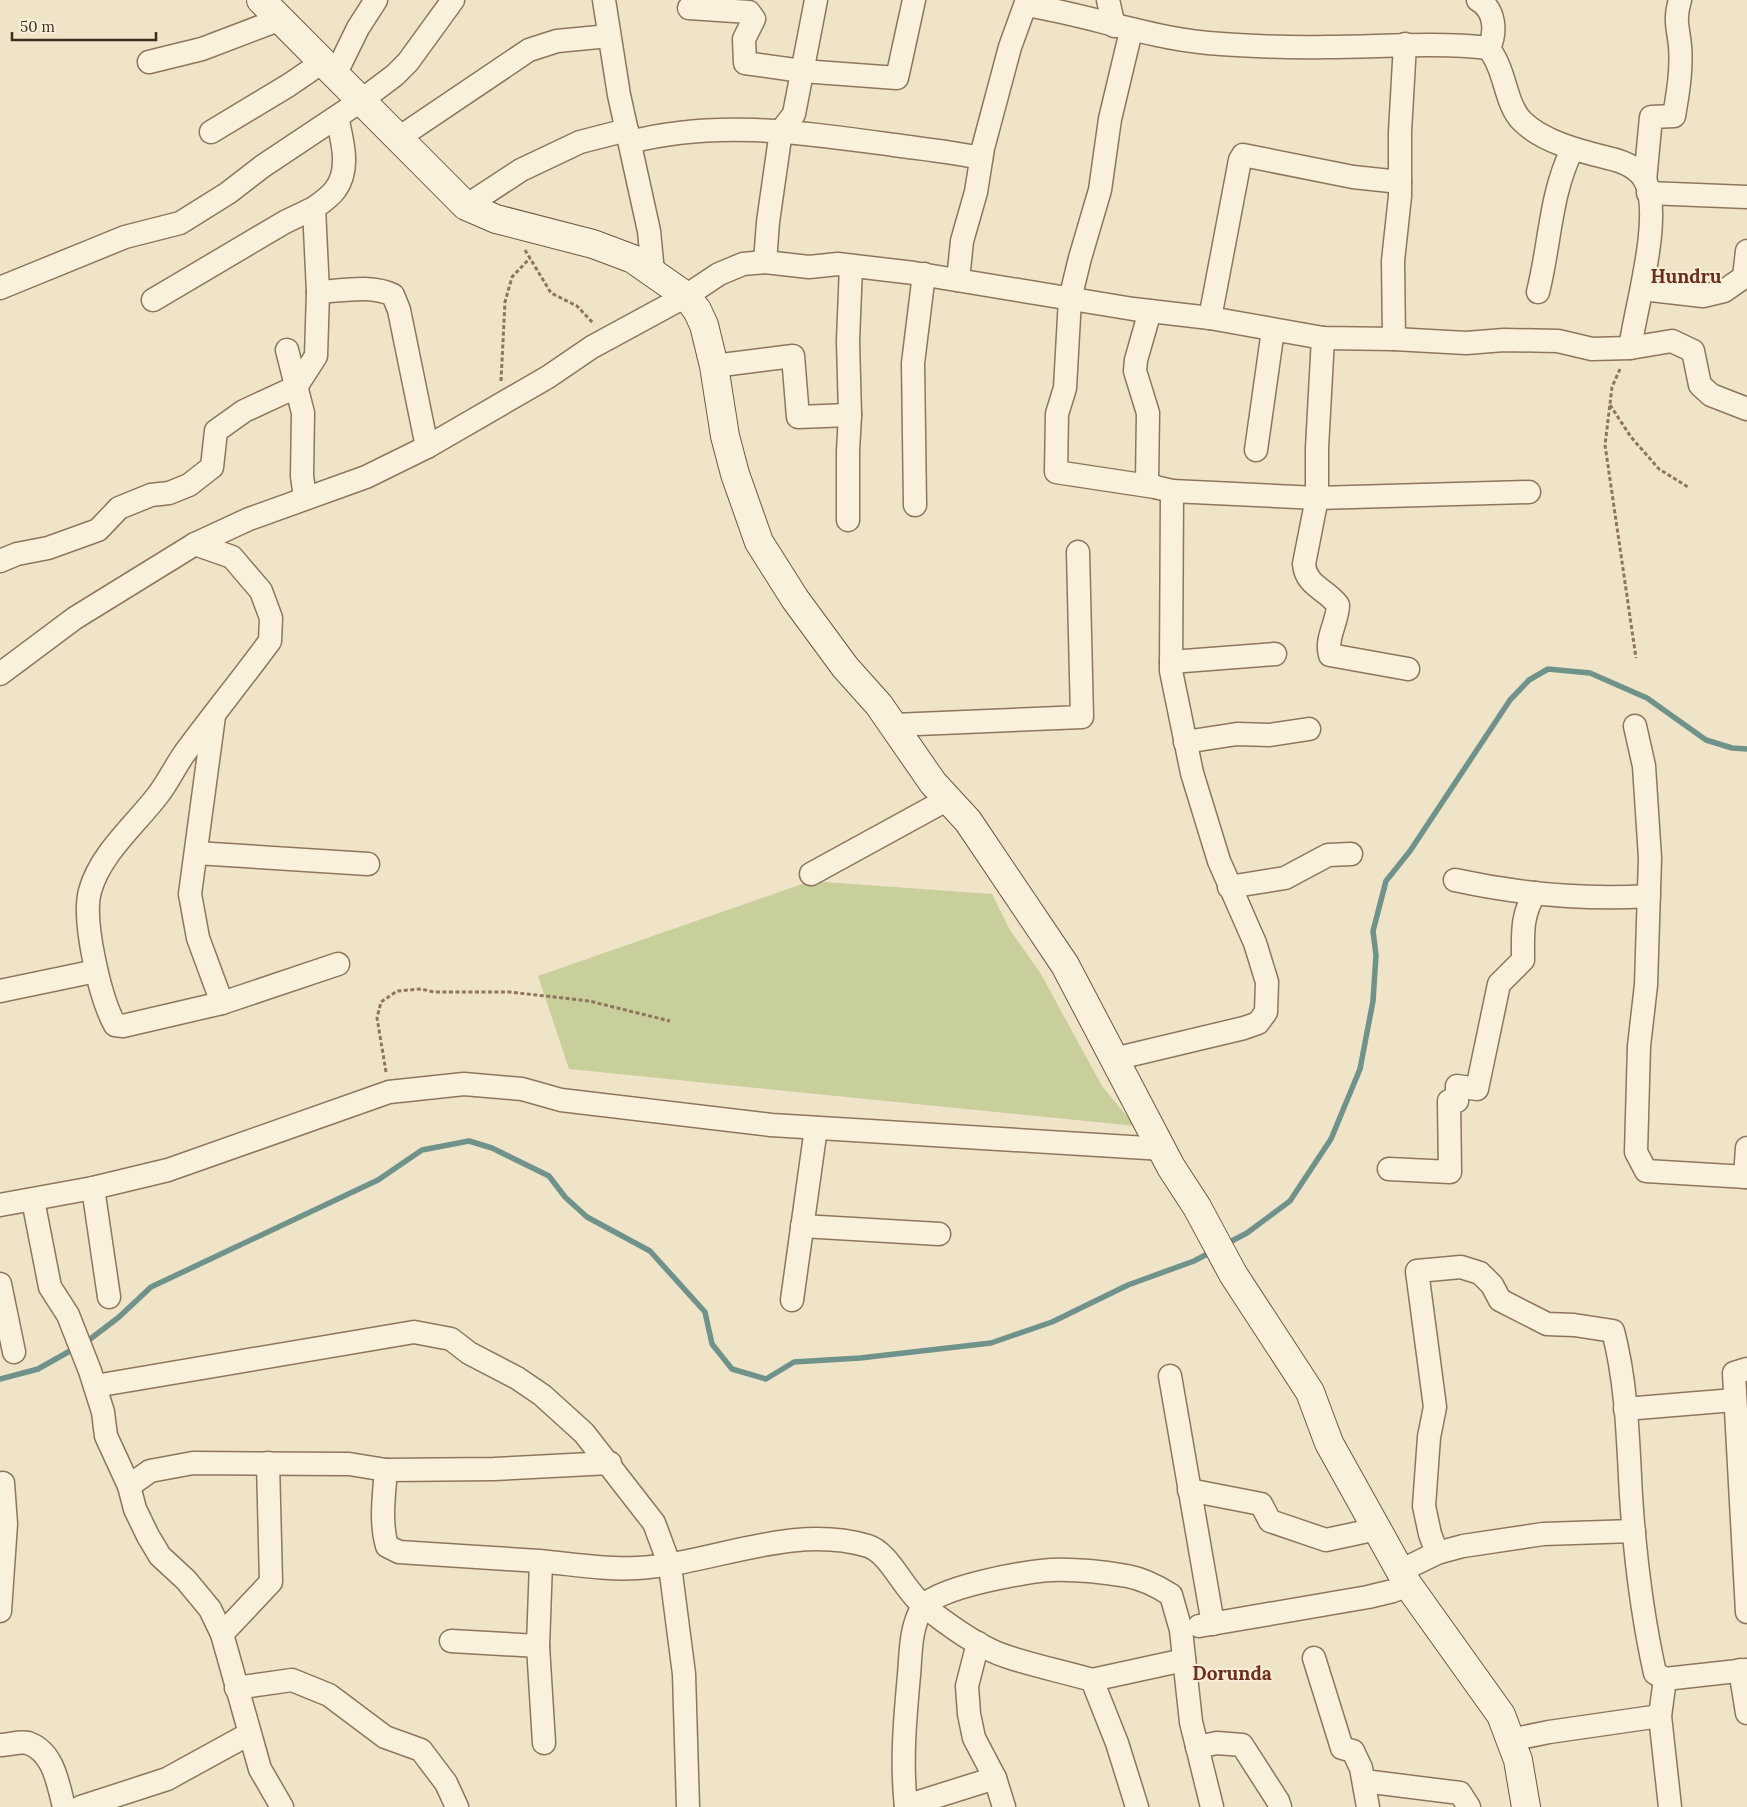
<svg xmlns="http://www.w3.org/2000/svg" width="1747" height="1807" font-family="Lora,serif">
<rect width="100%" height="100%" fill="#f0e4c8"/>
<!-- green -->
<path fill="#c9cf9b" d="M811 881 992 894 1010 930 1041 974 1102 1086 1135 1126 569 1069 538 976Z"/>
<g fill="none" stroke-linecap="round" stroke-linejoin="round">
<!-- stream -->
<g stroke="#6f938a" stroke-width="5.5">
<path d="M1226 1244 1247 1233 1290 1201 1331 1139 1360 1069 1373 1001 1376 955 1373 931 1386 881 1410 851 1510 700 1529 680 1548 669 1590 673 1647 698 1706 740 1732 748 1747 749"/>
<path d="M85 1343 119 1317 151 1287 378 1180 422 1150 469 1141 492 1148 549 1176 565 1197 587 1217 650 1251 705 1312 712 1344 732 1369 766 1379 794 1362 860 1358 991 1343 1052 1322 1128 1285 1194 1261 1213 1251"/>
<path d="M0 1379 38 1369 77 1347"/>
</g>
<!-- street casing -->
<g stroke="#8d765c" stroke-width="25">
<g id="street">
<path d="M604 0 619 95 649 231 653 272"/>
<path d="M1108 0 1114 26"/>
<path d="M1478 0C1496 10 1496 33 1489 48"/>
<path d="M1026 5C1088 15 1146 37 1208 43 1247 46 1287 48 1326 47 1381 47 1434 42 1489 48"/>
<path d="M689 8 749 12 754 19 744 39 745 63 802 71 897 78 914 0"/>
<path d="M1131 31 1110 119 1100 190 1080 258 1070 299 1065 388 1057 414 1056 472 1155 487"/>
<path d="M1489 48C1492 54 1496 59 1498 65 1506 82 1508 107 1522 121 1543 142 1580 151 1608 158 1622 161 1639 168 1646 182 1662 220 1636 306 1630 348"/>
<path d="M149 62 202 49 281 19"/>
<path d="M336 73 358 28 376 0"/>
<path d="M211 132 289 85 324 61"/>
<path d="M400 137 529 50 557 41 609 36"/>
<path d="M630 142C718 119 806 133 894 145 923 149 952 152 981 158"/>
<path d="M1645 181 1651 117 1674 116C1678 93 1682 69 1680 46 1678 26 1674 20 1680 0"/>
<path d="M1648 193 1747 197"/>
<path d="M466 206 521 170 580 142 627 130"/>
<path d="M765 262 768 222 781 131 794 114 816 0"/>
<path d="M958 280 962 241 976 192 983 148 1010 47 1027 0"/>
<path d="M0 288 125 237 180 223 228 193 263 166 362 100 395 75 408 62 453 0"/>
<path d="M1642 289 1703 296 1724 291 1744 277 1747 251"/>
<path d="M318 292C341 291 371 284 393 295L399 310 427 447"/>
<path d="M1538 292C1550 245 1550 194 1572 150"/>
<path d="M153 300 285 222 314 208"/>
<path d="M1210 318 1240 160 1243 155 1353 177 1400 182"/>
<path d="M1323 338 1317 448V498L1304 564C1306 586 1326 589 1338 605 1338 621 1325 639 1330 655L1408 669"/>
<path d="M1394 339 1393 261 1400 196V132L1405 44"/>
<path d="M287 350 303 413 302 476 305 498"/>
<path d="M714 366 793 356 798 417 850 415"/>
<path d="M1256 450 1273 330"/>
<path d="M1172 491 1317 498 1529 492"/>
<path d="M915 505 913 363 924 274"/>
<path d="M848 520V451L850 415 848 341 851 266"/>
<path d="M195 544 232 557 261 591 271 618 270 641C242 679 212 716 184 754 175 767 168 782 158 795 135 825 100 854 90 891 82 920 100 998 115 1025L123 1026 222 1003 338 964"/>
<path d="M0 561 17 554 48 548 98 530 119 508 151 495 169 493 189 485 212 467 216 431 244 411 296 387 316 356 318 292 314 208C321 203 330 197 335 190 351 169 342 140 337 117"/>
<path d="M1171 662 1275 654"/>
<path d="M0 674 75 618 195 544 249 519 366 477 427 447 548 377 592 347 686 296 719 274 743 264 765 262 809 267 838 264 914 273 1133 309 1210 318 1323 338 1394 339 1466 343 1504 340 1558 341 1592 349 1630 348 1672 341 1693 351 1700 385 1711 395 1747 409"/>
<path d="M214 716 190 894 198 938 222 1003"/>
<path d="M894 725 1082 717 1078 552"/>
<path d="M1635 726 1644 766 1650 858 1646 985 1639 1046 1636 1152 1646 1171 1747 1177"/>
<path d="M1185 742 1237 734 1270 735 1309 729"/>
<path d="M196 853 368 864"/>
<path d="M811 874 948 799"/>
<path d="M1455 880C1519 894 1584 900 1649 896"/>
<path d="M1229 887 1285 878 1328 855 1351 854"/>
<path d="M0 991 96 971"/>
<path d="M1114 1059 1244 1028 1258 1023 1266 1012 1267 982 1255 943 1219 861 1192 773 1171 671 1172 491 1155 487 1147 481 1148 413 1135 371 1136 360 1150 311"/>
<path d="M1389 1169 1450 1172 1449 1101H1457V1086L1477 1089 1499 984 1523 960C1523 934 1521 916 1535 893"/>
<path d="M1745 1177 1747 1148"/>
<path d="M93 1188 109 1297"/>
<path d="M33 1200 50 1287 68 1315 90 1371 103 1412 106 1436 129 1486 135 1509 148 1536 160 1556 186 1580 210 1609 222 1634 260 1769 282 1807"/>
<path d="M0 1205 93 1188 168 1170 389 1092 464 1084 522 1089 561 1100 771 1125 1163 1149"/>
<path d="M802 1226 939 1234"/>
<path d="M0 1284 14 1352"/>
<path d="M792 1300 816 1128"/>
<path d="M1747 1369 1734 1373 1747 1612"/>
<path d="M1170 1376 1213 1624"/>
<path d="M95 1386 414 1332 451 1339 469 1353 517 1378 542 1395 584 1433 654 1523 670 1566 684 1674 688 1807"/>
<path d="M1625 1409 1734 1400"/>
<path d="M386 1470C384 1495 380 1522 387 1546L399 1552C446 1555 492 1558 539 1561 572 1564 604 1570 637 1568 714 1564 790 1523 868 1546 890 1553 904 1591 924 1606 948 1625 979 1648 1008 1657 1035 1666 1064 1672 1092 1680L1117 1743 1137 1807"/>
<path d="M129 1486 150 1471 193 1463 349 1464 386 1470 494 1469 610 1463"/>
<path d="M1189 1490 1261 1504 1270 1521 1326 1540 1377 1529"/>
<path d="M1437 1553 1463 1546 1543 1534 1634 1531"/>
<path d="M541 1562 538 1646 544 1743"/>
<path d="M1400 1571 1437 1553 1430 1534 1424 1506 1429 1437 1435 1407 1417 1271 1461 1267 1480 1273 1492 1285 1500 1300 1547 1324 1574 1325 1613 1331C1627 1384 1628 1441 1631 1496 1635 1556 1642 1615 1655 1673L1665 1679 1747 1670"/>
<path d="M0 1611 6 1524 3 1483"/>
<path d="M1199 1626 1368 1597 1393 1591 1408 1585"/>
<path d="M222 1634 271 1582 268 1463"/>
<path d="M451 1641 538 1646"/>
<path d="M978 1643 967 1686 969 1714 974 1738 995 1778 1004 1807"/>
<path d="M1314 1658 1342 1748 1353 1751 1361 1768 1368 1807"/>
<path d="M1740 1670 1747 1713"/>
<path d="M1665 1679 1660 1716 1670 1807"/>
<path d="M1092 1680 1184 1660"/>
<path d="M236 1688 292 1680 329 1695 385 1737 421 1750 446 1783 457 1807"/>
<path d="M1510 1740 1549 1732 1660 1716"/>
<path d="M0 1745C8 1745 20 1741 28 1743 54 1752 58 1784 64 1807"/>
<path d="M1197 1747 1217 1743 1242 1745 1278 1801 1280 1807"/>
<path d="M1364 1781 1460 1793 1469 1807"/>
<path d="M906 1806 995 1778"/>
<path d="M81 1807 167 1779 249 1734"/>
<path d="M906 1807C901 1762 905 1719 909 1675 911 1652 910 1629 922 1608 933 1588 1027 1571 1051 1570 1075 1569 1103 1572 1127 1576 1144 1579 1157 1586 1171 1595L1181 1630 1191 1722 1212 1807"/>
</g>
</g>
<!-- secondary casing -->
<g stroke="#6f573f" stroke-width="30">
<path id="secondary" d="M261 0 466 206 496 219 593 244 633 259 686 296 697 310 704 325 714 366 725 436 735 474 759 542 795 599 845 667 879 705 933 783 968 821 1065 965 1171 1167 1197 1207 1233 1274 1310 1392 1329 1443 1408 1585 1501 1715 1518 1760 1526 1807"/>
</g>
<!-- path -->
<g stroke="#8d765c" stroke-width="3" stroke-dasharray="4 2.5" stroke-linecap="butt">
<path d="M525 250 551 293 577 306 594 324"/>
<path d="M1620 369 1612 387 1605 445 1636 658"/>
<path d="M501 381 505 302 512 277 530 258"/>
<path d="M1610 405 1631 437 1659 469 1688 487"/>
<path d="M386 1072 377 1018 381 1002 397 991 421 989 434 992H510L589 1001 670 1021"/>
</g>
<!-- street -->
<use href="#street" stroke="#faf1dc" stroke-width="22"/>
<!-- secondary -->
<use href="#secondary" stroke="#faf1dc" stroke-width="28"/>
</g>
<g text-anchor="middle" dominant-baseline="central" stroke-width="4" stroke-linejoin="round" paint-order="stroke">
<!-- district labels -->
<g font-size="19" font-weight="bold" fill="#6b2e1e" stroke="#f7eed8">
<text x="1686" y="276">Hundru</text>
<text x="1232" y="1673">Dorunda</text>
</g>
</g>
<!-- scale -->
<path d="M12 32v8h144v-8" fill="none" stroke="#3d2e20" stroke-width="2.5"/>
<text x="20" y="32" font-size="15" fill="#3d2e20" stroke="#f7eed8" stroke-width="4" paint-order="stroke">50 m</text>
</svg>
